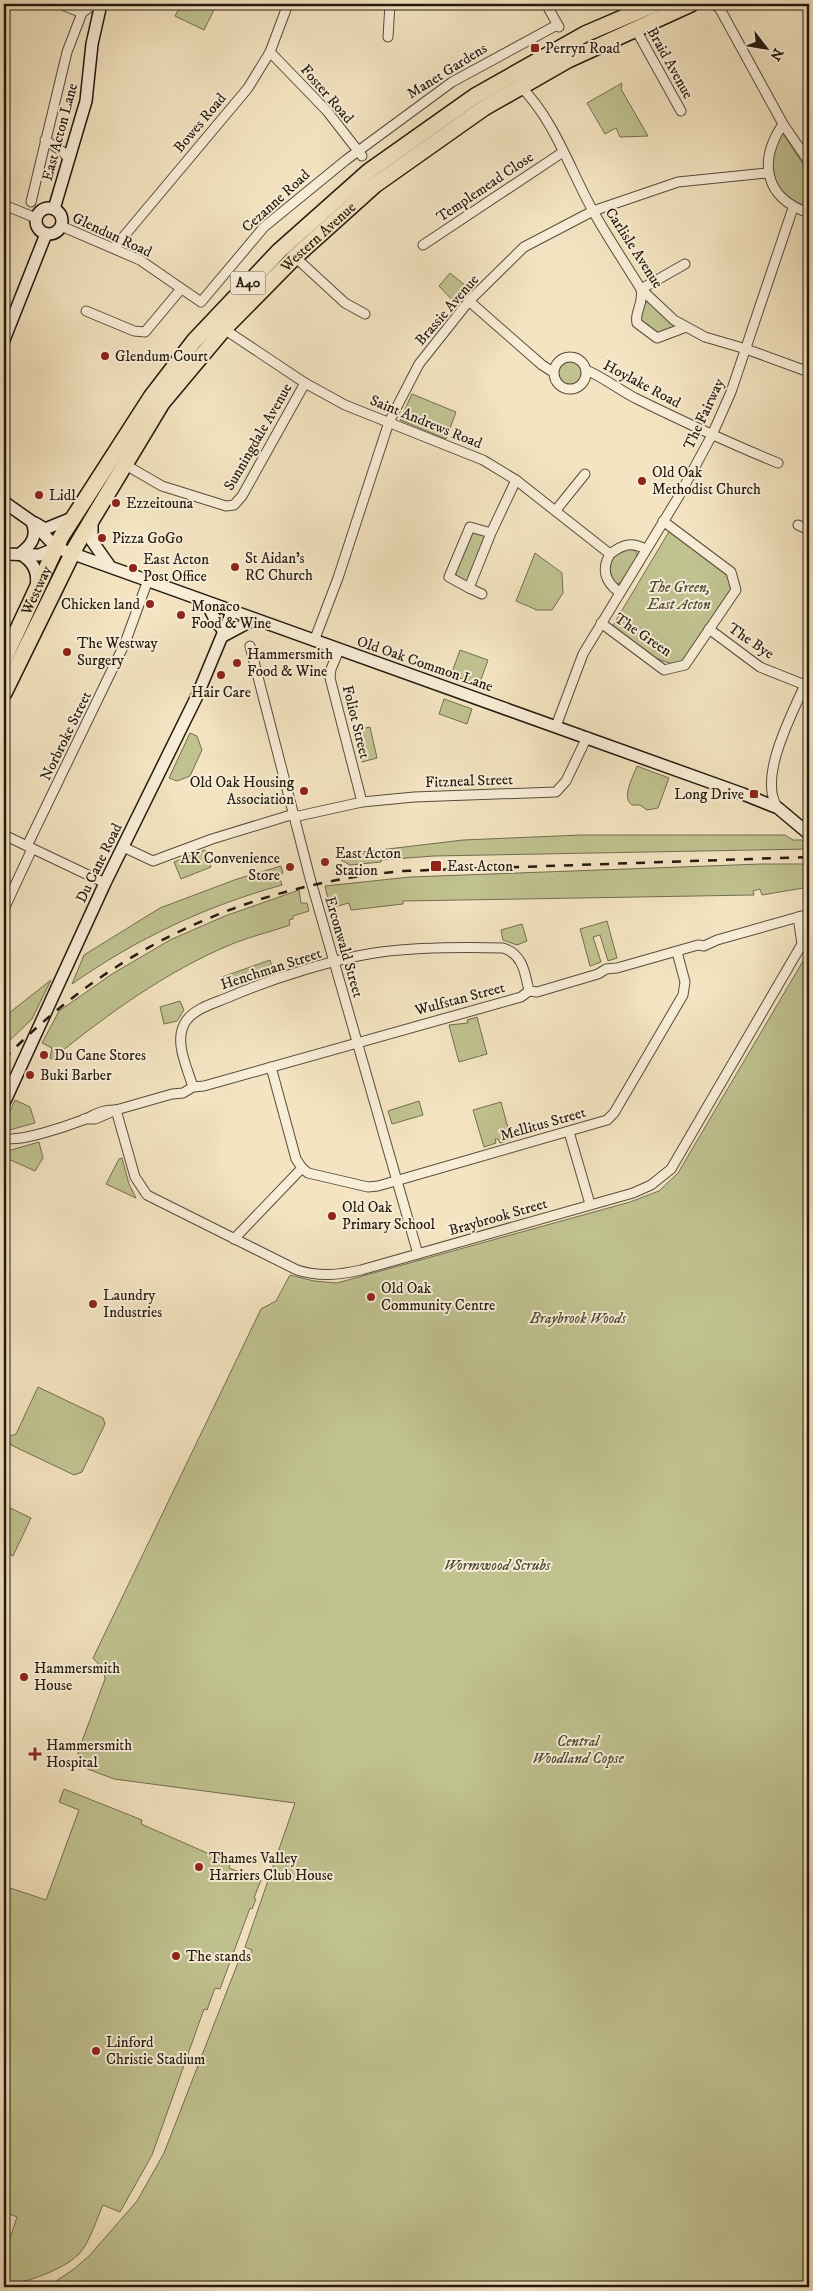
<svg xmlns="http://www.w3.org/2000/svg" width="813" height="2291" font-family="'IM FELL DW Pica',serif">
<rect width="100%" height="100%" fill="#f4e4c1"/>
<filter id="stains"><feTurbulence type="fractalNoise" baseFrequency=".004" numOctaves="4"/><feColorMatrix values="0 0 0 0 .2 0 0 0 0 .09 0 0 0 0 .02 0 0 0 .5 -.17"/></filter>
<radialGradient id="worn" r=".72"><stop offset=".6" stop-color="#630" stop-opacity="0"/><stop offset="1" stop-color="#630" stop-opacity=".3"/></radialGradient>
<!-- green -->
<g fill="#c0c290" stroke="#726e50">
<path d="M181 4H217L204 30 175 16Z"/>
<path d="M622 83 621 89 648 136 620 137 616 128 605 134 587 103Z"/>
<path d="M782 132 809 173V207C784 200 765 177 773 150 775 144 779 138 782 132Z"/>
<path d="M450 273 471 290 457 305 439 286Z"/>
<path d="M647 302H649L679 327 660 335 639 321 643 304Z"/>
<circle cx="570" cy="373" r="13"/>
<path d="M412 394 456 412 446 439 400 420Z"/>
<path d="M670 530 730 576 735 590 684 662C662 671 629 639 612 627Z"/>
<path d="M473 531 488 534 467 582 456 575 455 572Z"/>
<path d="M631 548 637 553V557L621 583 615 584C603 566 611 552 631 548Z"/>
<path d="M535 553 562 573 563 593 552 610H537L516 601Z"/>
<path d="M460 650 488 660 479 685 451 675Z"/>
<path d="M444 699 472 709 467 724 439 714Z"/>
<path d="M370 727 377 758 362 762 353 731Z"/>
<path d="M190 733 197 736 202 750 190 776 177 781 169 778Z"/>
<path d="M637 766 669 778 658 808 647 810 640 805H632C621 797 633 777 637 766Z"/>
<path d="M581 835H785L793 840H802L809 849 434 856 381 860V862L350 865 341 860 348 859 346 854 463 840Z"/>
<path d="M205 850 211 867 181 879 174 862Z"/>
<path d="M761 864H809V887L762 895 760 889 753 891 754 895 403 901V904L351 910 349 903 330 908 325 886 410 877Z"/>
<path d="M281 866 283 873 279 875 282 885C206 906 136 939 72 984L84 955 160 908 237 879Z"/>
<path d="M299 890 301 903H307L309 911 293 916V919L289 920 290 925C271 932 251 936 232 944 165 972 108 1014 52 1059L50 1058 52 1048 42 1043 59 1011 112 974 170 940 225 916Z"/>
<path d="M607 921 617 958 608 961 600 935 593 937 601 962 590 966 580 929Z"/>
<path d="M522 924 527 941 517 945 503 940 501 930Z"/>
<path d="M809 951V2287H29L50 2285 74 2269 90 2255 137 2201 164 2153 239 1960 247 1963 252 1950 245 1947 295 1803 114 1779 85 1768 79 1759 78 1752 105 1679 104 1670 93 1658 261 1309 276 1301 290 1275 314 1281 337 1283 630 1202 659 1191 678 1173Z"/>
<path d="M270 960 274 973 226 989 222 977Z"/>
<path d="M51 980 32 1019 4 1046V1017Z"/>
<path d="M180 1001 184 1010 177 1021 164 1024 160 1007Z"/>
<path d="M477 1017 487 1054 459 1062 449 1025 468 1023 467 1020Z"/>
<path d="M15 1100 30 1107 35 1123 6 1131 4 1124Z"/>
<path d="M419 1101 423 1115 392 1124 388 1111Z"/>
<path d="M501 1102 511 1139 500 1143 498 1139H495L496 1143 484 1147 473 1110Z"/>
<path d="M39 1142 43 1158 35 1171 4 1157V1152Z"/>
<path d="M122 1158 129 1184 136 1198 106 1184 119 1159Z"/>
<path d="M38 1387 103 1418 105 1424 82 1472 74 1475 11 1445 8 1437 16 1434Z"/>
<path d="M4 1505 31 1518 13 1556 4 1551Z"/>
<path d="M64 1789 142 1820 141 1824 230 1863 229 1868 261 1880 254 1898 256 1899 252 1909 250 1908 220 1989 215 1988 207 2010 204 2009 152 2155 120 2212 103 2205C97 2218 89 2244 79 2254 63 2270 26 2283 4 2285V2256L17 2217 4 2212V1886L46 1900 79 1810 59 1802Z"/>
</g>
<g fill="none" stroke-linecap="round" stroke-linejoin="round">
<!-- street casing -->
<g stroke="#574c3c" stroke-width="11">
<g id="street">
<path d="M66 4 65 6 82 13"/>
<path d="M546 4 559 27"/>
<path d="M714 4 720 9 783 124 809 162"/>
<path d="M635 28 681 111"/>
<path d="M388 37 390 4"/>
<path d="M270 52 327 111 362 156"/>
<path d="M520 86C554 119 570 170 593 211 608 238 625 263 641 289L674 320 705 337 746 349 809 372"/>
<path d="M783 124C758 161 764 198 809 213"/>
<path d="M45 140 63 152 69 160"/>
<path d="M31 202 67 52 82 13 91 6H100"/>
<path d="M4 205 36 218"/>
<path d="M61 226 140 260 201 302 264 227 346 160 452 82 557 25"/>
<path d="M423 245 563 152"/>
<path d="M114 248 248 88 270 52 288 4"/>
<path d="M295 257 345 303 365 314"/>
<path d="M685 264 641 289C644 305 634 312 637 323L657 338 686 327"/>
<path d="M469 301 542 365 553 372"/>
<path d="M86 311 134 331 145 332 181 289"/>
<path d="M224 329 305 383 345 405 483 460 516 480 610 554"/>
<circle cx="570" cy="373" r="16"/>
<path d="M586 370C603 377 618 389 635 398 682 421 729 443 778 463"/>
<path d="M124 464 162 486 226 506 234 505 242 496 305 383"/>
<path d="M556 510 585 474"/>
<path d="M798 525 809 530"/>
<path d="M491 533 470 527 449 577 469 588 491 533 516 480"/>
<path d="M469 588 482 594"/>
<path d="M619 592C605 582 601 569 610 554 622 545 631 541 645 549"/>
<path d="M601 623 664 670 685 665 736 590 731 572 663 521"/>
<path d="M709 629 760 667 805 685"/>
<path d="M314 641 338 578 389 422 419 364 469 301 524 247 593 211 678 182 767 173"/>
<path d="M250 646 310 878 418 1254"/>
<path d="M339 650 331 669 330 678 362 802"/>
<path d="M556 726 583 654 679 496 712 435 731 392 793 208"/>
<path d="M778 808C756 778 795 708 809 676"/>
<path d="M294 817 362 802 414 797 556 792 566 781 587 737"/>
<path d="M4 835 105 883"/>
<path d="M27 846 125 643 148 580"/>
<path d="M123 847 153 861 212 839 294 814"/>
<path d="M4 909 32 849"/>
<path d="M193 1087C187 1067 173 1040 186 1021 195 1008 215 1003 229 997 271 979 336 958 381 952 422 947 463 947 503 948 523 954 525 973 529 991"/>
<path d="M116 1110 135 1177 147 1195 297 1270C319 1277 339 1275 361 1270L633 1193 651 1185 671 1169 802 944 798 917"/>
<path d="M84 1119H95L116 1110 172 1094 183 1093 193 1087 204 1086 521 997 529 991 537 992 598 974 606 969 617 968 698 945 704 946 717 940 809 914"/>
<path d="M569 1132 590 1204"/>
<path d="M4 1138C18 1143 67 1126 83 1120 95 1115 102 1109 116 1110"/>
<path d="M302 1168 308 1173 368 1187 378 1186 607 1120 614 1113 683 995 685 982 677 952"/>
<path d="M234 1239 302 1168 296 1159 271 1067"/>
</g>
</g>
<!-- secondary casing -->
<g stroke="#231a0f" stroke-width="14">
<g id="secondary">
<circle cx="49" cy="221" r="13"/>
<path d="M54 209 86 101 92 44 101 4"/>
<path d="M4 340 46 234"/>
<path d="M4 502 31 521 57 548 743 794 778 808 809 834"/>
<path d="M92 522V541L109 565"/>
<path d="M35 523 45 529 72 518"/>
<path d="M4 554 39 555 57 548"/>
<path d="M20 554C33 561 39 572 36 587"/>
<path d="M20 554C31 545 38 537 32 522"/>
<path d="M206 602 217 623 224 631"/>
<path d="M223 636 253 620"/>
<path d="M4 1103 105 883 197 696 232 612"/>
</g>
</g>
<!-- highway casing -->
<g stroke="#231a0f" stroke-width="18">
<g id="highway">
<path id="s1" d="M4 659 61 537 151 397 194 341 279 251 369 171 475 96 585 34 655 4"/>
<path id="s2" d="M4 693 76 546 162 403 224 329 295 257 375 185 484 108 568 60 691 4"/>
</g>
</g>
<!-- street -->
<use href="#street" stroke="#f8edd7" stroke-width="9"/>
<!-- secondary -->
<use href="#secondary" stroke="#f8edd7" stroke-width="11"/>
<!-- highway -->
<use href="#highway" stroke="#f4e4c1" stroke-width="15"/>
<!-- rail -->
<path stroke="#231a0f" stroke-width="2.5" stroke-dasharray="9 9" stroke-linecap="butt" d="M4 1059C113 947 248 885 403 871L809 857"/>
</g>
<!-- markers -->
<g fill="#8f2418" stroke="#f8edd7" stroke-width="2">
<rect x="530" y="43" width="10" height="10" rx="2.5"/>
<circle cx="105" cy="356" r="5"/>
<circle cx="642" cy="481" r="5"/>
<circle cx="39" cy="495" r="5"/>
<circle cx="116" cy="503" r="5"/>
<circle cx="102" cy="538" r="5"/>
<circle cx="235" cy="567" r="5"/>
<circle cx="133" cy="568" r="5"/>
<circle cx="150" cy="604" r="5"/>
<circle cx="181" cy="615" r="5"/>
<circle cx="67" cy="652" r="5"/>
<circle cx="237" cy="663" r="5"/>
<circle cx="221" cy="675" r="5"/>
<circle cx="304" cy="791" r="5"/>
<rect x="749" y="789" width="10" height="10" rx="2.5"/>
<circle cx="325" cy="862" r="5"/>
<rect x="430" y="860" width="12" height="12" rx="2.5"/>
<circle cx="290" cy="867" r="5"/>
<circle cx="44" cy="1055" r="5"/>
<circle cx="30" cy="1075" r="5"/>
<circle cx="332" cy="1216" r="5"/>
<circle cx="371" cy="1297" r="5"/>
<circle cx="93" cy="1304" r="5"/>
<circle cx="24" cy="1677" r="5"/>
<path d="M32.5 1746.5h5v5h5v5h-5v5h-5v-5h-5v-5h5z"/>
<circle cx="199" cy="1867" r="5"/>
<circle cx="176" cy="1956" r="5"/>
<circle cx="96" cy="2051" r="5"/>
</g>
<g text-anchor="middle" dominant-baseline="central" stroke-width="4" stroke-linejoin="round" paint-order="stroke">
<!-- shield labels -->
<rect fill="#f8edd7" stroke="#63594b" stroke-width="1" x="230.5" y="271.5" width="35" height="23" rx="4"/>
<g font-size="14" font-weight="bold" fill="#231a0f">
<text x="248" y="283">A40</text>
</g>
<!-- poi labels -->
<g font-size="15" fill="#231a0f" stroke="#f8edd7" text-anchor="start">
<text x="545" y="48">Perryn Road</text>
<text x="115" y="356">Glendum Court</text>
<text x="652" y="472">Old Oak<tspan x="652" dy="17">Methodist Church</tspan></text>
<text x="49" y="495">Lidl</text>
<text x="126" y="503">Ezzeitouna</text>
<text x="112" y="538">Pizza GoGo</text>
<text x="245" y="558">St Aidan's<tspan x="245" dy="17">RC Church</tspan></text>
<text x="143" y="559">East Acton<tspan x="143" dy="17">Post Office</tspan></text>
<text x="140" y="604" text-anchor="end">Chicken land</text>
<text x="191" y="606">Monaco<tspan x="191" dy="17">Food &amp; Wine</tspan></text>
<text x="77" y="643">The Westway<tspan x="77" dy="17">Surgery</tspan></text>
<text x="247" y="654">Hammersmith<tspan x="247" dy="17">Food &amp; Wine</tspan></text>
<text x="221" y="692" text-anchor="middle">Hair Care</text>
<text x="294" y="782" text-anchor="end">Old Oak Housing<tspan x="294" dy="17">Association</tspan></text>
<text x="744" y="794" text-anchor="end">Long Drive</text>
<text x="335" y="853">East Acton<tspan x="335" dy="17">Station</tspan></text>
<text x="280" y="858" text-anchor="end">AK Convenience<tspan x="280" dy="17">Store</tspan></text>
<text x="447" y="866">East Acton</text>
<text x="54" y="1055">Du Cane Stores</text>
<text x="40" y="1075">Buki Barber</text>
<text x="342" y="1207">Old Oak<tspan x="342" dy="17">Primary School</tspan></text>
<text x="381" y="1288">Old Oak<tspan x="381" dy="17">Community Centre</tspan></text>
<text x="103" y="1295">Laundry<tspan x="103" dy="17">Industries</tspan></text>
<text x="34" y="1668">Hammersmith<tspan x="34" dy="17">House</tspan></text>
<text x="46" y="1745">Hammersmith<tspan x="46" dy="17">Hospital</tspan></text>
<text x="209" y="1858">Thames Valley<tspan x="209" dy="17">Harriers Club House</tspan></text>
<text x="186" y="1956">The stands</text>
<text x="106" y="2042">Linford<tspan x="106" dy="17">Christie Stadium</tspan></text>
</g>
<!-- street labels -->
<g font-size="15" fill="#231a0f" stroke="#f8edd7">
<text transform="translate(670 63) rotate(61)">Braid Avenue</text>
<text transform="translate(447 71) rotate(-32)">Manet Gardens</text>
<text transform="translate(327 94) rotate(49)">Foster Road</text>
<text transform="translate(200 123) rotate(-50)">Bowes Road</text>
<text transform="translate(60 132) rotate(-75)">East Acton Lane</text>
<text transform="translate(485 187) rotate(-34)">Templemead Close</text>
<text transform="translate(276 201) rotate(-42)">Cezanne Road</text>
<text transform="translate(112 235) rotate(25)">Glendun Road</text>
<text stroke="none"><textPath href="#s2" startOffset="559">Western Avenue</textPath></text>
<text transform="translate(634 248) rotate(57)">Carlisle Avenue</text>
<text transform="translate(447 310) rotate(-49)">Brassie Avenue</text>
<text transform="translate(642 384) rotate(28)">Hoylake Road</text>
<text transform="translate(704 414) rotate(-65)">The Fairway</text>
<text transform="translate(426 422) rotate(22)">Saint Andrews Road</text>
<text transform="translate(258 437) rotate(-60)">Sunningdale Avenue</text>
<text stroke="none"><textPath href="#s1" startOffset="76">Westway</textPath></text>
<text transform="translate(643 635) rotate(34)">The Green</text>
<text transform="translate(751 641) rotate(34)">The Bye</text>
<text transform="translate(425 664) rotate(19)">Old Oak Common Lane</text>
<text transform="translate(356 722) rotate(76)">Foliot Street</text>
<text transform="translate(66 736) rotate(-64)">Norbroke Street</text>
<text transform="translate(469 781) rotate(-2)">Fitzneal Street</text>
<text transform="translate(99 863) rotate(-64)">Du Cane Road</text>
<text transform="translate(344 947) rotate(74)">Erconwald Street</text>
<text transform="translate(271 969) rotate(-18)">Henchman Street</text>
<text transform="translate(460 999) rotate(-15)">Wulfstan Street</text>
<text transform="translate(543 1124) rotate(-16)">Mellitus Street</text>
<text transform="translate(498 1217) rotate(-16)">Braybrook Street</text>
</g>
<!-- park labels -->
<g font-size="15" font-style="italic" fill="#524c36" stroke="#f8edd7">
<text x="679" y="587">The Green,<tspan x="679" dy="17">East Acton</tspan></text>
<text x="578" y="1318">Braybrook Woods</text>
<text x="497" y="1565">Wormwood Scrubs</text>
<text x="578" y="1741">Central<tspan x="578" dy="17">Woodland Copse</tspan></text>
</g>
</g>
<!-- margin -->
<rect width="813" height="2291" fill="none" stroke="#f4e4c1" stroke-width="20"/>
<rect x="5" y="5" width="803" height="2281" fill="none" stroke="#231a0f" stroke-width="2.5"/>
<rect x="10" y="10" width="793" height="2271" fill="none" stroke="#231a0f"/>
<!-- north arrow -->
<g transform="translate(766 48) rotate(121)" stroke="#f8edd7" stroke-width="4" paint-order="stroke">
<path d="M0-4L9 19L0 12L-9 19Z" fill="#231a0f"/>
<text y="-8" font-size="14" font-weight="bold" text-anchor="middle" fill="#231a0f">N</text>
</g>
<rect width="100%" height="100%" filter="url(#stains)"/>
<rect width="100%" height="100%" fill="url(#worn)"/>
</svg>
